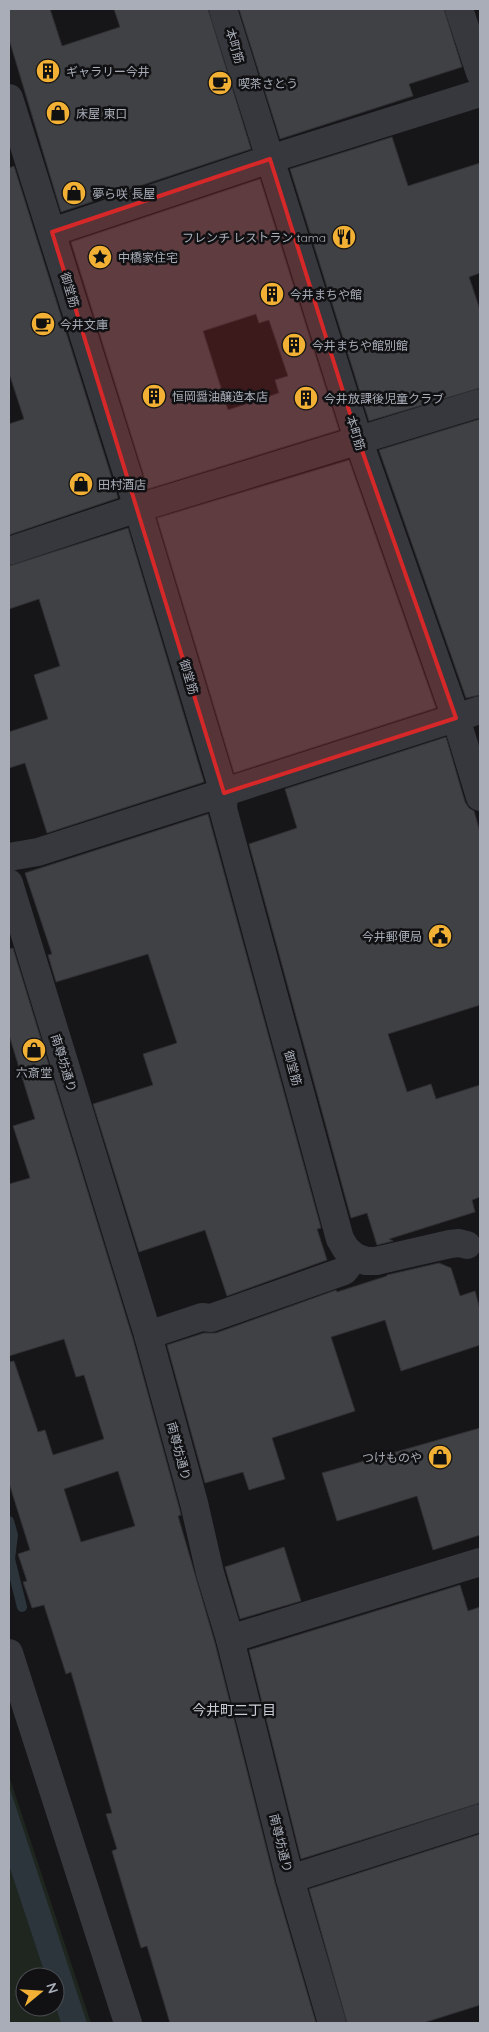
<svg xmlns="http://www.w3.org/2000/svg" width="489" height="2032" font-family="Quicksand,'Noto Sans JP',sans-serif">
<rect width="100%" height="100%" fill="#161618"/>
<!-- green -->
<path fill="#1e261f" fill-rule="evenodd" d="M9 1776 91 2023H9ZM25 1977H55V2007H25Z"/>
<!-- water -->
<path fill="#2c353c" d="M9 1786 87 2023H61L55 2004V1977H46L9 1865Z"/>
<g fill="none" stroke-linecap="round" stroke-linejoin="round">
<!-- stream -->
<path stroke="#2c353c" stroke-width="10" d="M9 1521 13 1535 10 1559 22 1607"/>
</g>
<!-- building -->
<g fill="#404145" stroke="#303034" fill-rule="evenodd">
<path d="M9 9H50L62 46 120 27 114 9H208L251 149 61 212 9 39Z"/>
<path d="M239 9H444L462 67 409 84 413 96 280 139Z"/>
<path d="M392 137 408 186 480 163V273L469 277 480 310V388L369 421 290 169Z"/>
<path d="M14 166 118 498 9 535V424L24 419 9 373V168Z"/>
<path d="M260 179 339 430 148 489 71 242ZM256 314 259 323 269 320 288 376 275 380 279 393 228 410 203 331Z"/>
<path d="M480 419V695L466 698 379 450Z"/>
<path d="M349 460 436 708 234 773 157 518Z"/>
<path d="M128 528 204 782 47 833 25 763 9 768V732L48 719 34 675 60 666 39 599 9 609V566Z"/>
<path d="M446 737 465 802 469 808 474 811 480 832V1005L388 1034 407 1092 431 1084 436 1099 480 1085V1197L472 1200 475 1212 389 1239 393 1241 377 1245 367 1213 351 1218 249 844 297 828 285 789Z"/>
<path d="M208 814 321 1228 317 1229 327 1260 227 1296 205 1230 139 1252 93 1104 153 1085 143 1054 177 1043 148 954 56 982 48 955 52 954 25 873Z"/>
<path d="M13 948 133 1339 179 1507 181 1515 178 1516 215 1643 275 1883 316 2023H170L147 1946 141 1948 112 1851 117 1849 106 1814 112 1813 71 1672 66 1674 44 1605 32 1608 23 1582 27 1581 18 1554 30 1550 9 1483V1362L14 1361 38 1432 45 1430 53 1455 104 1439 84 1375 76 1377 64 1339 9 1356V1184L30 1178 13 1126 35 1119 9 1035V949ZM118 1471 135 1526 81 1542 64 1489Z"/>
<path d="M439 1263 451 1268 460 1296 475 1291 480 1310V1345L401 1371 385 1320 331 1337 355 1411 272 1438 285 1479 249 1490 243 1472 205 1483 167 1345 204 1333H216L336 1290 337 1292 387 1276V1275Z"/>
<path d="M480 1428V1535L433 1550 417 1496 337 1521 322 1473Z"/>
<path d="M284 1547 301 1601 240 1619 225 1567Z"/>
<path d="M460 1585 468 1611 480 1607V1803L301 1859 249 1650Z"/>
<path d="M480 1834V2005L423 2023H347L309 1889Z"/>
</g>
<g fill="none" stroke-linecap="round" stroke-linejoin="round">
<!-- street -->
<g stroke="#37383d" stroke-width="28">
<path d="M223 9 358 439 456 718 480 797"/>
<path d="M459 9 480 73"/>
<path d="M9 98 138 508 224 793 223 809 340 1239 346 1249 355 1257"/>
<path d="M52 232 270 159 480 93"/>
<path d="M9 551 138 508 480 403"/>
<path d="M9 857 38 852 480 710"/>
<path d="M9 883 148 1335 194 1503 210 1573 230 1639 290 1879 332 2023"/>
<path d="M148 1335 202 1317 211 1318 344 1271 355 1257 366 1261H376L450 1244 459 1243 467 1245"/>
<path d="M230 1639 480 1562"/>
<path d="M9 1653 128 2023"/>
<path d="M290 1879 480 1818"/>
</g>
</g>
<!-- marked area -->
<path fill="#d62828" fill-opacity="0.2" stroke="#d62828" stroke-width="4" stroke-linejoin="round" d="M270 159 358 439 456 718 224 793 52 232Z"/>
<!-- icons -->
<defs>
<g id="building-disc" transform="scale(1.25)"><circle r="9.5" fill="#f2b134" stroke="#111113"/><path d="M-4-6H4V6H1V3H-1V6H-4ZM-2.5-4.3h1.7v1.8h-1.7ZM.8-4.3h1.7v1.8H.8ZM-2.5-1h1.7V.8h-1.7ZM.8-1h1.7V.8H.8Z" fill="#111"/></g>
<g id="cafe-disc" transform="scale(1.25)"><circle r="9.5" fill="#f2b134" stroke="#111113"/><path d="M-5.5-4.5H6V0H3Q3 3.5 0 3.5H-2.5Q-5.5 3.5-5.5 0ZM3-3.2v2h1.7v-2ZM-6 4.5H4V6H-6Z" fill="#111"/></g>
<g id="shop-disc" transform="scale(1.25)"><circle r="9.5" fill="#f2b134" stroke="#111113"/><path d="M-5-2.5h2.3a2.7 3.5 0 0 1 5.4 0H5L5.5 6h-11ZM-1.5-2.5h3a1.5 2.3 0 0 0-3 0Z" fill="#111"/></g>
<g id="restaurant-disc" transform="scale(1.25)"><circle r="9.5" fill="#f2b134" stroke="#111113"/><path d="M-5-6h1v4h1v-4h1v4h1v-4h1v5L-1.5 .5V6h-2V.5L-5-1ZM5-6V6H3V1.5H1.5Q1.5-4 5-6Z" fill="#111"/></g>
<g id="sight-disc" transform="scale(1.25)"><circle r="9.5" fill="#f2b134" stroke="#111113"/><path d="M0-6L1.8-2.2L6-1.7L2.9 1.2L3.7 5.4L0 3.3L-3.7 5.4L-2.9 1.2L-6-1.7L-1.8-2.2Z" fill="#111"/></g>
<g id="civic-disc" transform="scale(1.25)"><circle r="9.5" fill="#f2b134" stroke="#111113"/><path d="M-.6-6.5H3V-4.5H.6V-3L4-1V1h2V6H-6V1h2V-1L-.6-3ZM-1.2 2.5V6h2.4V2.5Z" fill="#111"/></g>
</defs>
<g fill-rule="evenodd">
<use href="#building-disc" x="48" y="71"/>
<use href="#cafe-disc" x="220" y="83"/>
<use href="#shop-disc" x="58" y="113"/>
<use href="#shop-disc" x="74" y="193"/>
<use href="#restaurant-disc" x="344" y="237"/>
<use href="#sight-disc" x="100" y="257"/>
<use href="#building-disc" x="272" y="294"/>
<use href="#cafe-disc" x="43" y="324"/>
<use href="#building-disc" x="294" y="345"/>
<use href="#building-disc" x="154" y="396"/>
<use href="#building-disc" x="306" y="398"/>
<use href="#shop-disc" x="81" y="484"/>
<use href="#civic-disc" x="440" y="936"/>
<use href="#shop-disc" x="34" y="1050"/>
<use href="#shop-disc" x="440" y="1457"/>
</g>
<g text-anchor="middle" dominant-baseline="central" stroke-width="5" stroke-linejoin="round" paint-order="stroke">
<!-- street labels -->
<g font-size="12" fill="#a8adb8" stroke="#111113">
<text transform="translate(235 46) rotate(73)">本町筋</text>
<text transform="translate(70 290) rotate(73)">御堂筋</text>
<text transform="translate(356 433) rotate(72)">本町筋</text>
<text transform="translate(189 677) rotate(73)">御堂筋</text>
<text transform="translate(64 1063) rotate(73)">南尊坊通り</text>
<text transform="translate(293 1068) rotate(75)">御堂筋</text>
<text transform="translate(179 1451) rotate(75)">南尊坊通り</text>
<text transform="translate(281 1843) rotate(76)">南尊坊通り</text>
</g>
<!-- poi labels -->
<g font-size="12" fill="#a8adb8" stroke="#111113" text-anchor="start">
<text x="66" y="71">ギャラリー今井</text>
<text x="238" y="83">喫茶さとう</text>
<text x="76" y="113">床屋 東口</text>
<text x="92" y="193">夢ら咲 長屋</text>
<text x="326" y="237" text-anchor="end">フレンチ レストラン tama</text>
<text x="118" y="257">中橋家住宅</text>
<text x="290" y="294">今井まちや館</text>
<text x="60" y="324">今井文庫</text>
<text x="312" y="345">今井まちや館別館</text>
<text x="172" y="396">恒岡醤油醸造本店</text>
<text x="324" y="398">今井放課後児童クラブ</text>
<text x="98" y="484">田村酒店</text>
<text x="422" y="936" text-anchor="end">今井郵便局</text>
<text x="34" y="1072" text-anchor="middle">六斎堂</text>
<text x="422" y="1457" text-anchor="end">つけものや</text>
</g>
<!-- neighbourhood labels -->
<g font-size="14" fill="#c9ccd4" stroke="#111113">
<text x="234" y="1710">今井町二丁目</text>
</g>
</g>
<!-- border -->
<rect width="489" height="2032" fill="none" stroke="#a8adb8" stroke-width="20"/>
<!-- north arrow -->
<g transform="translate(40 1992) rotate(72)"><circle r="24" fill="#111113" stroke="#4d4f55"/>
<path d="M0-4L9 19L0 12L-9 19Z" fill="#f2b134"/>
<text y="-8" font-size="14" font-weight="bold" text-anchor="middle" fill="#a8adb8">N</text>
</g>
</svg>
